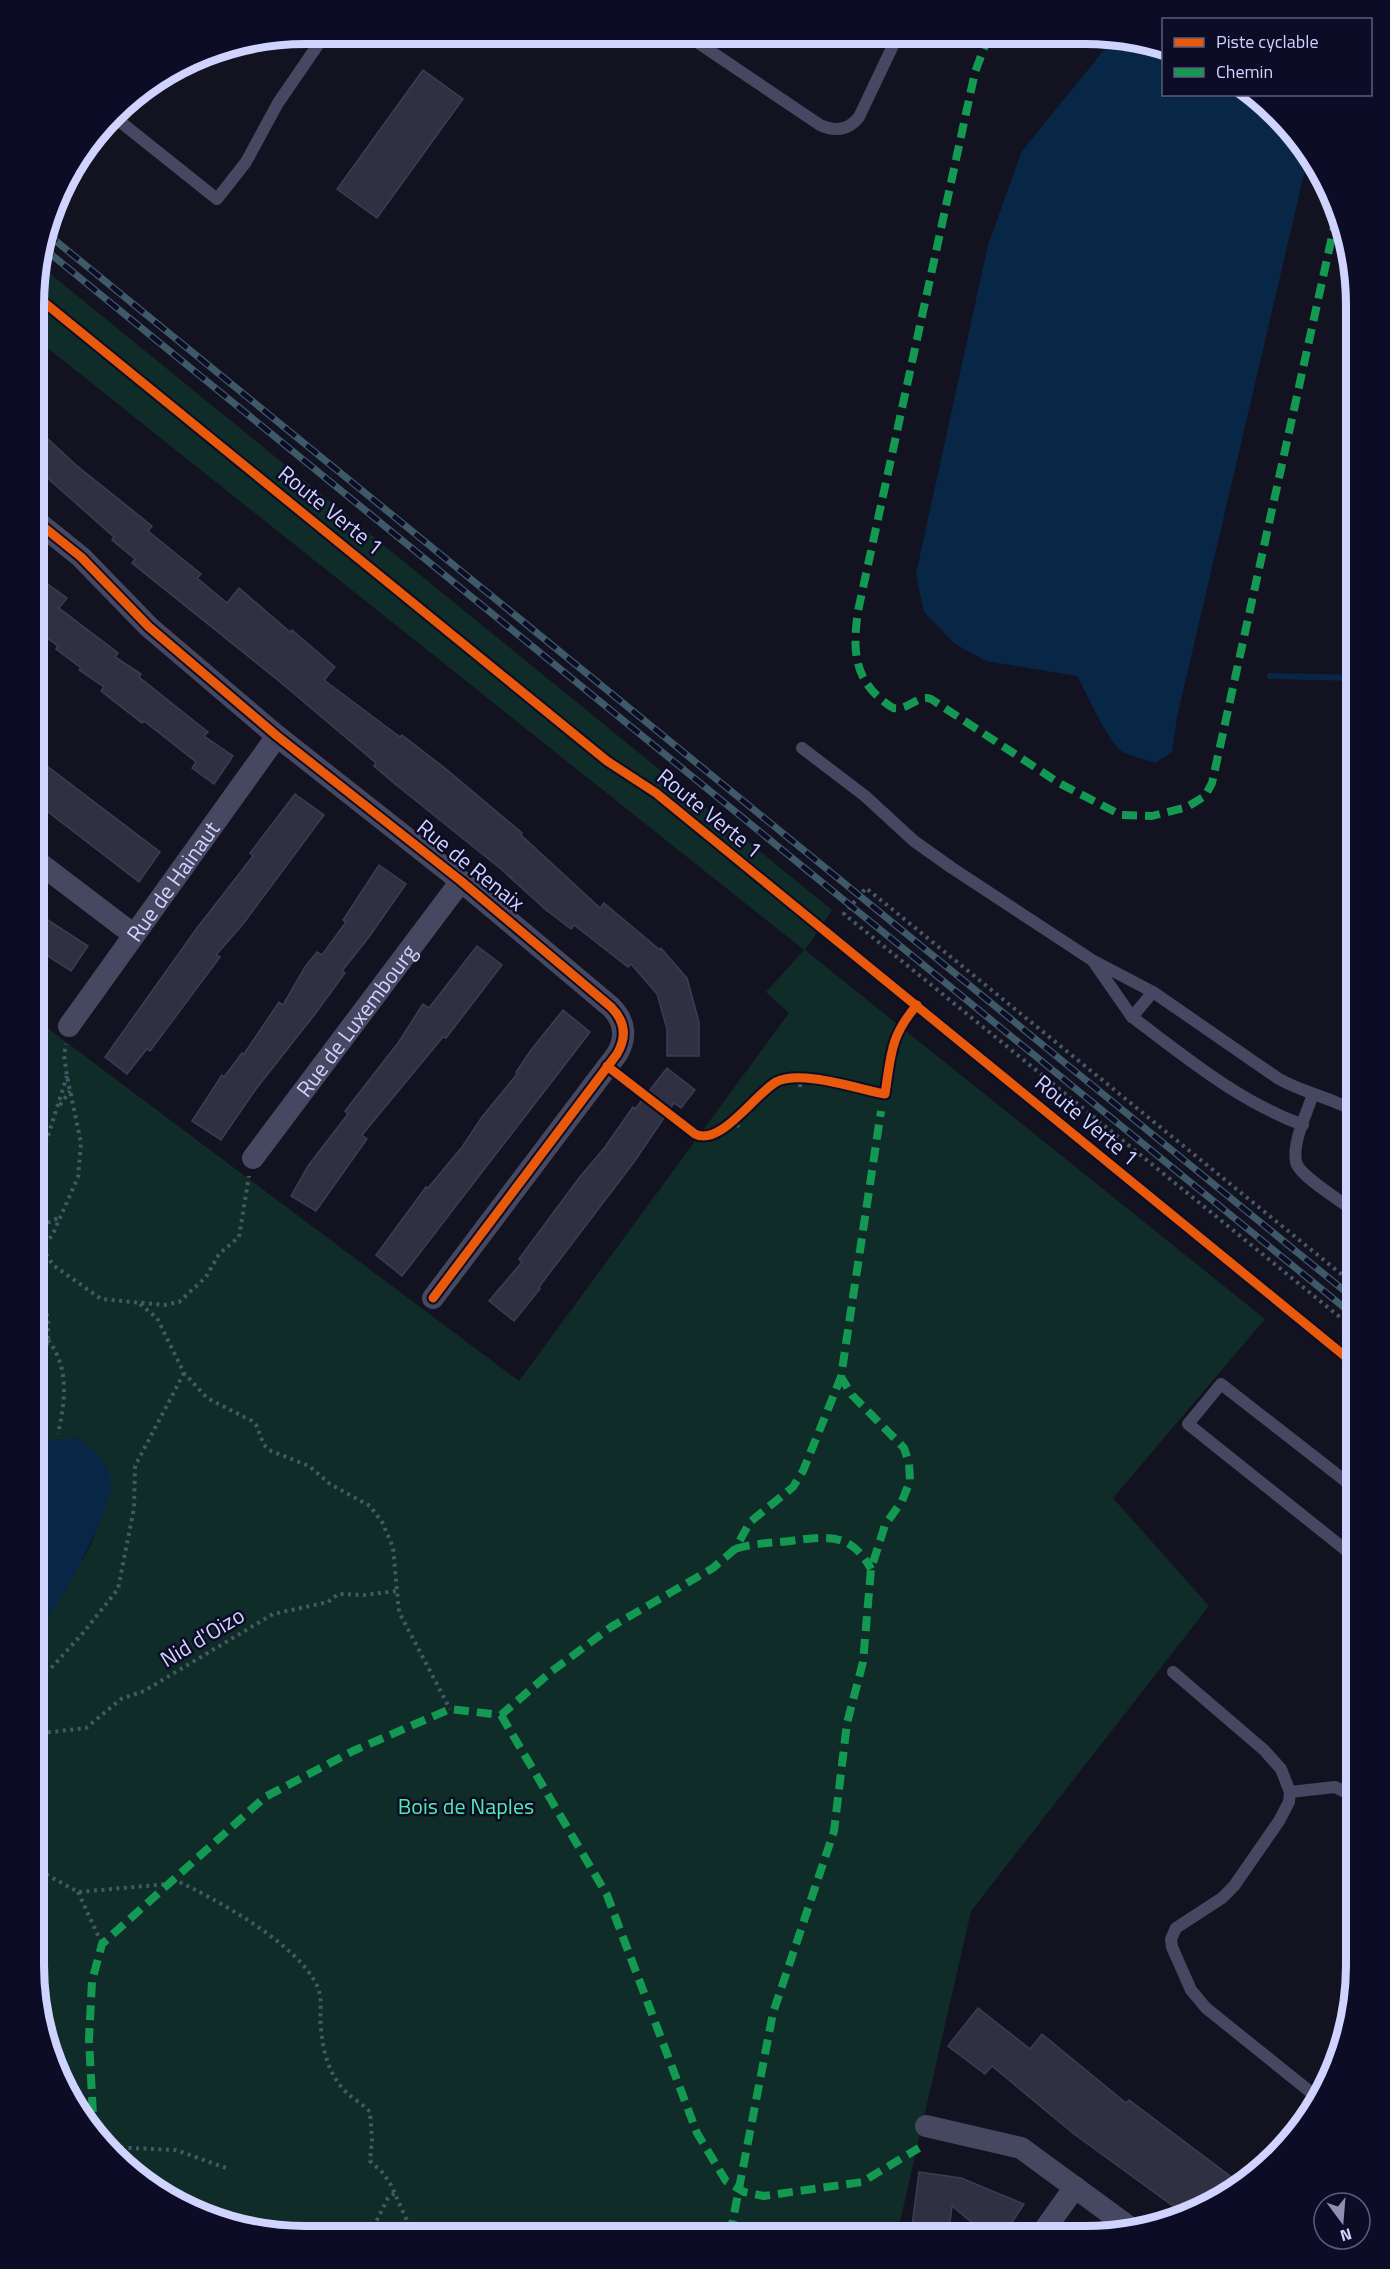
<svg xmlns="http://www.w3.org/2000/svg" width="1390" height="2269" font-family="'Titillium Web',sans-serif">
<rect width="100%" height="100%" fill="#131220"/>
<!-- green -->
<path fill="#102c29" d="M37 263 832 910 805 950 1265 1319 1113 1498 1209 1606 971 1911 897 2235 269 2234 201 2215 139 2180 89 2130 54 2068 33 1965V1636L64 1592 92 1543 111 1485 44 1440 34 1448V1018L519 1381 789 1013 766 992 804 950 35 338Z"/>
<!-- water -->
<g fill="#082746">
<path d="M1124 36 1163 47 1164 94 1256 95 1301 139 1309 153 1177 717 1172 752 1155 763C1145 759 1133 757 1123 752 1109 745 1087 693 1077 676L986 661 955 644 924 612 916 574 988 245 1022 151 1104 50Z"/>
<path d="M78 1438C94 1450 111 1463 111 1485 111 1513 54 1618 33 1636L34 1448 43 1440Z"/>
</g>
<g fill="none" stroke-linecap="round" stroke-linejoin="round">
<!-- stream -->
<path stroke="#082746" stroke-width="6" d="M1270 676 1357 678"/>
</g>
<!-- building -->
<g fill="#313042" stroke="#3d3c55" stroke-width="1.5">
<path d="M423 70 463 99 377 218 337 189Z"/>
<path d="M35 427 76 465 152 526 148 531 201 574 197 578 227 603 239 588 290 632 292 630 335 667 324 680 400 737 402 735 446 769 522 833 521 835 600 908 604 903 660 950 661 948 687 978 699 1022V1056H667V1029L657 994 631 964 628 967 574 925 571 929 546 910 501 869 395 784 374 766 376 763 279 681 132 563 135 559 112 540 114 537 35 467Z"/>
<path d="M42 580 67 598 59 608 118 653 115 657 141 674 139 677 208 732 204 736 233 756 214 784 192 768 196 762 144 721 142 723 101 691 104 687 79 670 81 668 56 649 58 646 35 629V590Z"/>
<path d="M35 757 160 852 139 882 35 802Z"/>
<path d="M295 794 324 815 243 924 216 955 220 957 150 1051 147 1049 127 1074 105 1057 197 928 253 856 250 853Z"/>
<path d="M379 865 406 884 369 937 342 971 345 973 315 1014 256 1089 221 1140 192 1121 222 1075 224 1077 242 1053 244 1054 279 1002 283 1005 305 967 317 952 322 955 346 922 343 920Z"/>
<path d="M34 911 88 946 71 971 34 947Z"/>
<path d="M477 946 502 965 446 1038 443 1037 362 1135 367 1139 316 1211 291 1196 308 1166 348 1114 345 1111 398 1043 423 1004 429 1008Z"/>
<path d="M563 1010 590 1032 402 1276 376 1255 426 1187 428 1188 462 1147 482 1117 517 1074 516 1072 531 1050Z"/>
<path d="M667 1068 695 1090 681 1108 674 1103 634 1162 539 1287 540 1289 514 1321 489 1301 522 1262 519 1259 579 1178 605 1147 633 1107 635 1109Z"/>
<path d="M978 2008 1030 2049 1042 2034 1126 2103 1129 2100 1242 2185 1187 2216 1074 2134 992 2066 985 2074 948 2046Z"/>
<path d="M919 2172 961 2178 1024 2204 1003 2236H988L952 2206 949 2230 912 2225Z"/>
</g>
<g fill="none" stroke-linecap="round" stroke-linejoin="round">
<!-- path -->
<g stroke="#455965" stroke-width="4" stroke-dasharray="3 4.5" stroke-linecap="butt">
<path d="M800 1087 801 1078"/>
<path d="M60 1105 70 1091"/>
<path d="M733 1120 739 1127"/>
<path d="M34 1209 42 1155 67 1076"/>
<path d="M34 1229 60 1217"/>
<path d="M34 1235 53 1265 101 1299 164 1305 179 1302 206 1277 219 1254 239 1237 249 1176"/>
<path d="M140 1304 157 1318 184 1373 207 1398 252 1421 256 1425 264 1445 271 1451 309 1466 330 1484 370 1506 382 1522 393 1547 399 1612 450 1709"/>
<path d="M1357 1331 844 914 866 888 1357 1287"/>
<path d="M48 1340C70 1368 65 1401 58 1434"/>
<path d="M34 1381 38 1376 48 1339V1322L38 1258 42 1245 52 1236 78 1177 81 1143 67 1076 64 1055 66 1044"/>
<path d="M33 1681 53 1666 83 1633 118 1589 134 1508 135 1466 184 1373"/>
<path d="M33 1734 86 1728 121 1699 144 1691 273 1614 328 1602 338 1594 365 1595 396 1591"/>
<path d="M33 1867 78 1892 168 1884"/>
<path d="M173 1879C214 1898 301 1945 318 1988 323 2001 319 2015 321 2029 323 2052 329 2075 346 2092 353 2099 363 2104 370 2112L372 2139 370 2161 383 2173 391 2185 413 2234"/>
<path d="M78 1892 102 1944"/>
<path d="M106 2147 176 2150 226 2168"/>
<path d="M370 2234 388 2198 395 2193"/>
</g>
<!-- lane -->
<g stroke="#464861" stroke-width="12">
<path d="M685 34 820 125C835 132 849 130 859 117L898 35"/>
<path d="M880 35 894 44"/>
<path d="M113 116 217 199 246 162 278 103 326 33"/>
<path d="M802 748 865 796 914 841 952 868 1092 960 1153 992"/>
<path d="M1093 961 1132 1017"/>
<path d="M1313 1094C1307 1113 1292 1142 1296 1162 1299 1176 1344 1203 1357 1213"/>
<path d="M1303 1125C1238 1101 1187 1058 1132 1017L1153 992 1279 1079C1304 1093 1332 1098 1357 1112"/>
<path d="M1357 1559 1188 1424 1221 1384 1357 1490"/>
<path d="M1173 1672 1264 1750 1281 1769 1290 1792 1289 1802 1279 1821 1234 1886 1222 1898 1176 1928 1171 1939 1172 1947 1191 1990 1206 2008 1318 2098"/>
<path d="M1290 1792 1335 1787 1356 1797"/>
</g>
<!-- street -->
<g stroke="#464861" stroke-width="22">
<path d="M35 520 81 557 149 627 277 736 461 881 611 1007C625 1021 627 1037 617 1054L433 1298"/>
<path d="M34 859 134 935"/>
<path id="s1" d="M69 1026 277 736"/>
<path id="s2" d="M253 1158 461 881"/>
<path d="M926 2126 1021 2148 1129 2227"/>
<path d="M1040 2236 1075 2187"/>
</g>
<!-- rail casing -->
<g stroke="#3e5967" stroke-width="7">
<g id="rail">
<path d="M46 233 1357 1301"/>
<path d="M42 247 1357 1318"/>
</g>
</g>
<!-- rail -->
<use href="#rail" stroke="#0d0c26" stroke-width="4.5" stroke-dasharray="14" stroke-linecap="butt"/>
<!-- quiet -->
<g stroke="#139951" stroke-width="8" stroke-dasharray="15 8" stroke-linecap="butt">
<path d="M989 35 975 72 858 611C852 653 854 683 893 708 908 711 918 694 931 699L1059 783 1121 815 1152 816 1187 807 1205 796 1212 783 1338 209"/>
<path d="M735 1549C754 1543 771 1543 790 1541 827 1536 851 1532 871 1569"/>
<path d="M501 1715 607 1895 697 2133 726 2181 744 2192 764 2196 862 2182 919 2148"/>
<path d="M94 2135 89 2039 92 1981 102 1944 265 1797 353 1751 450 1709 501 1715 552 1671 611 1627 713 1568 735 1549 750 1522 793 1487 803 1471 841 1377 881 1111"/>
<path d="M730 2235 773 2013 834 1831 847 1723 863 1662 871 1569 885 1525 902 1501 910 1481 909 1463 904 1448 852 1395 841 1377"/>
</g>
<!-- cycleway casing -->
<g stroke="#0d0c26" stroke-width="13">
<g id="cycleway">
<path d="M35 295 607 761 656 793 1357 1366"/>
<path d="M35 520 81 557 149 627 277 736 461 881 611 1007C625 1021 627 1037 617 1054L433 1298"/>
<path d="M607 1066 695 1134C720 1147 755 1094 776 1082 800 1069 858 1089 885 1094 891 1055 890 1036 917 1005"/>
</g>
</g>
<!-- cycleway -->
<use href="#cycleway" stroke="#e8590c" stroke-width="9"/>
</g>
<g text-anchor="middle" dominant-baseline="central" stroke-width="5" stroke-linejoin="round" paint-order="stroke">
<!-- street labels -->
<g font-size="22" fill="#d1d3ff" stroke="#0d0c26">
<text transform="translate(331 510) rotate(39)">Route Verte 1</text>
<text transform="translate(710 813) rotate(39)">Route Verte 1</text>
<text transform="translate(471 865) rotate(39)">Rue de Renaix</text>
<text stroke="none"><textPath href="#s1" startOffset="178">Rue de Hainaut</textPath></text>
<text stroke="none"><textPath href="#s2" startOffset="172">Rue de Luxembourg</textPath></text>
<text transform="translate(1087 1120) rotate(40)">Route Verte 1</text>
<text transform="translate(202 1637) rotate(-31)">Nid d'Oizo</text>
</g>
<!-- park labels -->
<g font-size="22" fill="#51ebae" stroke="#0d0c26">
<text x="466" y="1806">Bois de Naples</text>
</g>
</g>
<!-- crop -->
<path d="M0 0H1390V2269H0ZM305 44H1085A261 261 0 0 1 1346 305V1965A261 261 0 0 1 1085 2226H305A261 261 0 0 1 44 1965V305A261 261 0 0 1 305 44Z" fill="#0d0c26" fill-rule="evenodd"/>
<path fill="none" stroke="#d1d3ff" stroke-width="8" d="M305 44H1085A261 261 0 0 1 1346 305V1965A261 261 0 0 1 1085 2226H305A261 261 0 0 1 44 1965V305A261 261 0 0 1 305 44Z"/>
<!-- legend -->
<rect x="1162" y="18" width="210" height="78" fill="#0d0c26" stroke="#5b5c7d" stroke-width="1.5"/>
<rect x="1174" y="38" width="30" height="9" fill="#e8590c" stroke="#5b5c7d" stroke-width="1.5"/>
<text x="1216" y="48" font-size="18" fill="#d1d3ff">Piste cyclable</text>
<rect x="1174" y="68" width="30" height="9" fill="#139951" stroke="#5b5c7d" stroke-width="1.5"/>
<text x="1216" y="78" font-size="18" fill="#d1d3ff">Chemin</text>
<!-- north arrow -->
<g transform="translate(1342 2221) rotate(164)"><circle r="28" fill="#0d0c26" stroke="#5b5c7d" stroke-width="1.5"/>
<path d="M0-4.5L10 22L0 15L-10 22Z" fill="#8e8fb1"/>
<text y="-9" font-size="16" font-weight="bold" text-anchor="middle" fill="#d1d3ff">N</text>
</g>
</svg>
